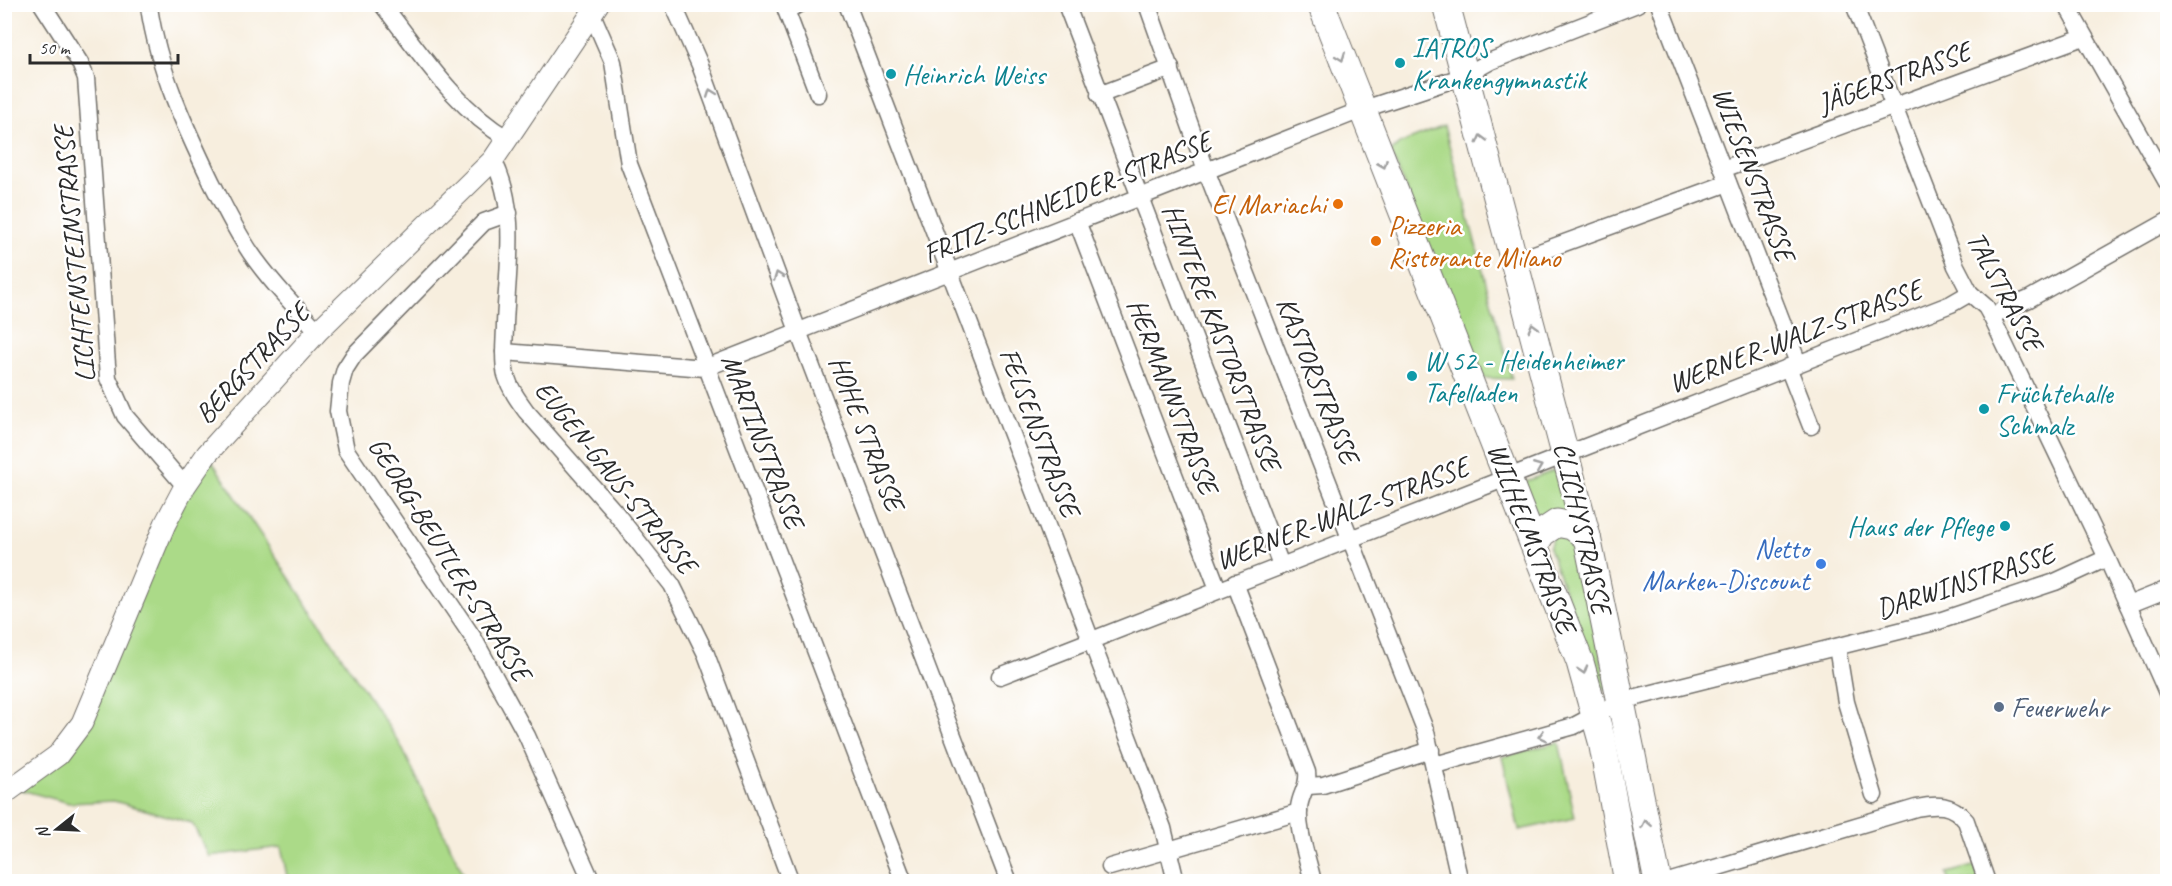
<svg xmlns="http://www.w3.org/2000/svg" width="2172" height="886" font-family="Caveat,sans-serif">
<rect width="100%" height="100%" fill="#fff"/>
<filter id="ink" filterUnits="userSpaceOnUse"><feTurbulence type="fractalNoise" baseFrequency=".0167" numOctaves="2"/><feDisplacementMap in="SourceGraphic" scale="12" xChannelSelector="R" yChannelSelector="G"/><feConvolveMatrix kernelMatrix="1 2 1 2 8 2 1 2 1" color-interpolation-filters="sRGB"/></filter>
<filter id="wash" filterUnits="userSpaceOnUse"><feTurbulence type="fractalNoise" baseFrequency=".008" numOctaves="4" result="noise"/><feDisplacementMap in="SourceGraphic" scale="24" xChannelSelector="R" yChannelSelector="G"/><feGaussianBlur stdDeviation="1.35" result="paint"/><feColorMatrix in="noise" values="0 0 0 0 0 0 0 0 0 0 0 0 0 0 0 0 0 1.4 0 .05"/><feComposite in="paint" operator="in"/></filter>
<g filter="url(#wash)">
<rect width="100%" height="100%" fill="#f7eede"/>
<!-- green -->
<g fill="#abda88" stroke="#6b825a" stroke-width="1.5">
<path d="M1444 126 1512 379 1481 378 1391 152 1399 144Z"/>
<path d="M207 454 400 744 467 881H288L281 847 209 856 192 823 114 801 69 803 14 788 58 755Z"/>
<path d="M1557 469 1571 515 1540 524 1524 482Z"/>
<path d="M1553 536 1575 539 1608 690 1600 687 1549 548Z"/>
<path d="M1559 742 1575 818 1519 830 1502 757Z"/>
<path d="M1977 865 1981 881H1949L1947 873Z"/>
</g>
</g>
<g filter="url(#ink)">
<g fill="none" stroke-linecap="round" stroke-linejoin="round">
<!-- minor casing -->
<g stroke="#726f6a" stroke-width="19">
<g id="minor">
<path d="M42 4 80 63 86 78 108 378 125 416 185 486"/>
<path d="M382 4C420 52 455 108 508 139"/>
<path d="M673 4 700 65 798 331 1009 882"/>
<path d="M800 4 786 10 818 94"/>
<path d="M847 4 1163 828 1176 882"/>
<path d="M1066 4 1281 565"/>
<path d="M1147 4 1206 170 1426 732 1460 882"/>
<path d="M1659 4 1798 363"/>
<path d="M1854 4 1956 266 1970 293 1986 307 1991 316 2107 558 2168 695"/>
<path d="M2066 4 2168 184"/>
<path d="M149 7C158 69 185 127 212 183 225 208 238 236 255 259 274 285 296 308 318 331"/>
<path d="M592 14 613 62 629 164 904 882"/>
<path d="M1099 95 1171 68"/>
<path d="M493 160C519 209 507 270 505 324 505 341 502 359 506 375 510 389 518 400 526 411L614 511 672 585 706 654 791 882"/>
<path d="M1723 169 2083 37"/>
<path d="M509 213 484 222 354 355 345 369 341 383 338 411 346 450 474 639 527 736 592 882"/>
<path d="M1077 221 1218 589"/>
<path d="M1515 261 1728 183"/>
<path d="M1991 316 2029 299 2168 221"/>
<path d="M504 352 705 368 1361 110 1464 76 1491 61 1637 4"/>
<path d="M1788 367 1811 426"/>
<path d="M1235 583 1307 772C1309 787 1300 794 1299 808 1297 831 1308 859 1313 882"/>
<path d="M2128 605 2168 589"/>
<path d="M1837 647 1846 702 1874 795"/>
<path d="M1000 676 1951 304 1970 293"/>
<path d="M1435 765 1574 726 1621 701 1939 621 2055 582 2107 558"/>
<path d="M1308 786 1323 785 1431 750"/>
<path d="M1110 867 1299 812"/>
<path d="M1668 882 1916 808C1937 804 1952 803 1966 821L1987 882"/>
</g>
</g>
<!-- tertiary casing -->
<g stroke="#726f6a" stroke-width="23">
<path id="tertiary" d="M4 794 58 755 82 723 165 524 185 486 207 454 318 331 493 160 598 4"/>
</g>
<!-- primary casing -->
<g stroke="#726f6a" stroke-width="29">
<g id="primary">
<path d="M1321 4 1580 662 1602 741 1628 882"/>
<path d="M1446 4 1587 537 1658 882"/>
<path d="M1535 544 1542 533 1557 523 1572 526 1587 537"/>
</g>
</g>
<!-- minor -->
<use href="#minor" stroke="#fff" stroke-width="16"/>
<!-- tertiary -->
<use href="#tertiary" stroke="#fff" stroke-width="21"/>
<!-- primary -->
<use href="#primary" stroke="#fff" stroke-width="27"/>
</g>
<!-- one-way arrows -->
<defs><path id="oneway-chevron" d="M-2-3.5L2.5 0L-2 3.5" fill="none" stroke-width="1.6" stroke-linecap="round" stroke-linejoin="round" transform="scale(1.5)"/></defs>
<g stroke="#a0a0a0">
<use href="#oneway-chevron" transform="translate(1341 57) rotate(69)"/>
<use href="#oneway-chevron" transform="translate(711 93) rotate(-110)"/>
<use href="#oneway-chevron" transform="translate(1481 139) rotate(-105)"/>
<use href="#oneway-chevron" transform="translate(1383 164) rotate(68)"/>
<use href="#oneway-chevron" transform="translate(778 276) rotate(-110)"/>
<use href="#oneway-chevron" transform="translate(1533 327) rotate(-105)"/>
<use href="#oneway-chevron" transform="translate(1538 467) rotate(-22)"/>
<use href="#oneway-chevron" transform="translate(1583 670) rotate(72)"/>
<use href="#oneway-chevron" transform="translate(1542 736) rotate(165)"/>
<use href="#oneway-chevron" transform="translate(1646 824) rotate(-101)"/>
</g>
</g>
<!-- markers -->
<g fill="#0f9aa8" stroke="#fff" stroke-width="2">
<circle cx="1400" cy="63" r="6"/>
<circle cx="891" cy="74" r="6"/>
<circle cx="1412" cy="376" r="6"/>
<circle cx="1984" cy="409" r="6"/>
<circle cx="2005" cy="526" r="6"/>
</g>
<g fill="#e8710a" stroke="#fff" stroke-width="2">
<circle cx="1338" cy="204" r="6"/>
<circle cx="1376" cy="241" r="6"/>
</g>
<circle fill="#3f7fe0" stroke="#fff" stroke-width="2" cx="1821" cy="564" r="6"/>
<circle fill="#5c6f8a" stroke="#fff" stroke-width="2" cx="1999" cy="707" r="6"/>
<g text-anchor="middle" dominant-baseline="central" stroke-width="5" stroke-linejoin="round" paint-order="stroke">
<!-- culture labels -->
<g font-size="28" fill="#0d838f" stroke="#fff" text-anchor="start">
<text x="1412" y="47">IATROS<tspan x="1412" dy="32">Krankengymnastik</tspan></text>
<text x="903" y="74">Heinrich Weiss</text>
<text x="1424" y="360">W 52 - Heidenheimer<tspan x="1424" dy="32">Tafelladen</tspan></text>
<text x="1996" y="393">Früchtehalle<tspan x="1996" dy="32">Schmalz</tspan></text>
<text x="1993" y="526" text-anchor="end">Haus der Pflege</text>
</g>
<!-- street labels -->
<g font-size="28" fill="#2b2b2b" stroke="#fff">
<text transform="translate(1894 77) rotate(-20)">JÄGERSTRASSE</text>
<text transform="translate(1754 174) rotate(69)">WIESENSTRASSE</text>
<text transform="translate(1067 197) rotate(-22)">FRITZ-SCHNEIDER-STRASSE</text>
<text transform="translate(74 254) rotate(-95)">LICHTENSTEINSTRASSE</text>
<text transform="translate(2005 291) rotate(62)">TALSTRASSE</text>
<text transform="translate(1795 336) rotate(-21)">WERNER-WALZ-STRASSE</text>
<text transform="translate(1222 337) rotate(69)">HINTERE KASTORSTRASSE</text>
<text transform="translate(252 363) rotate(-47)">BERGSTRASSE</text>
<text transform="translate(1318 380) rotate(68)">KASTORSTRASSE</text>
<text transform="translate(1173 396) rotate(69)">HERMANNSTRASSE</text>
<text transform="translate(1040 432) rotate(69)">FELSENSTRASSE</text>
<text transform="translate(867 433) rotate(69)">HOHE STRASSE</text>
<text transform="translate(763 441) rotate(69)">MARTINSTRASSE</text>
<text transform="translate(616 477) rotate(51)">EUGEN-GAUS-STRASSE</text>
<text transform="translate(1342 513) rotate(-21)">WERNER-WALZ-STRASSE</text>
<text transform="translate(1583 528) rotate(77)">CLICHYSTRASSE</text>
<text transform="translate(1532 538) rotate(69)">WILHELMSTRASSE</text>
<text transform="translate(450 559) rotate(58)">GEORG-BEUTLER-STRASSE</text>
<text transform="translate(1965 581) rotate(-18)">DARWINSTRASSE</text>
</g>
<!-- food labels -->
<g font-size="28" fill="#c56008" stroke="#fff" text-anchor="end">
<text x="1326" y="204">El Mariachi</text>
<text x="1388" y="225" text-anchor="start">Pizzeria<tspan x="1388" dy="32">Ristorante Milano</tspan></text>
</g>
<!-- shop labels -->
<g font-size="28" fill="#366cbe" stroke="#fff" text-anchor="end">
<text x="1809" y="548">Netto<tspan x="1809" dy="32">Marken-Discount</tspan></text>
</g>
<!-- service labels -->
<g font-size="28" fill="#4e5e75" stroke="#fff" text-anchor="start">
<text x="2011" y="707">Feuerwehr</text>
</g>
</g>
<!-- margin -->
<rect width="2172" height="886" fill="none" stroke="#fff" stroke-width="24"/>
<!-- north arrow -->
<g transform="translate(57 829) rotate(252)" stroke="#ffffff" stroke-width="4.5" paint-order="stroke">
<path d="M0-4.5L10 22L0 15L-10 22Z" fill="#2b2b2b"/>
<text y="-9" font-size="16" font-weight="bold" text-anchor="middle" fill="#2b2b2b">N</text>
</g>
<!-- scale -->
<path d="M30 54v9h148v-9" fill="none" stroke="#2b2b2b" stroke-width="3"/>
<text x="39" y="54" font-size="18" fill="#2b2b2b" stroke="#ffffff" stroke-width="4.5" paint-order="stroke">50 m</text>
</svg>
